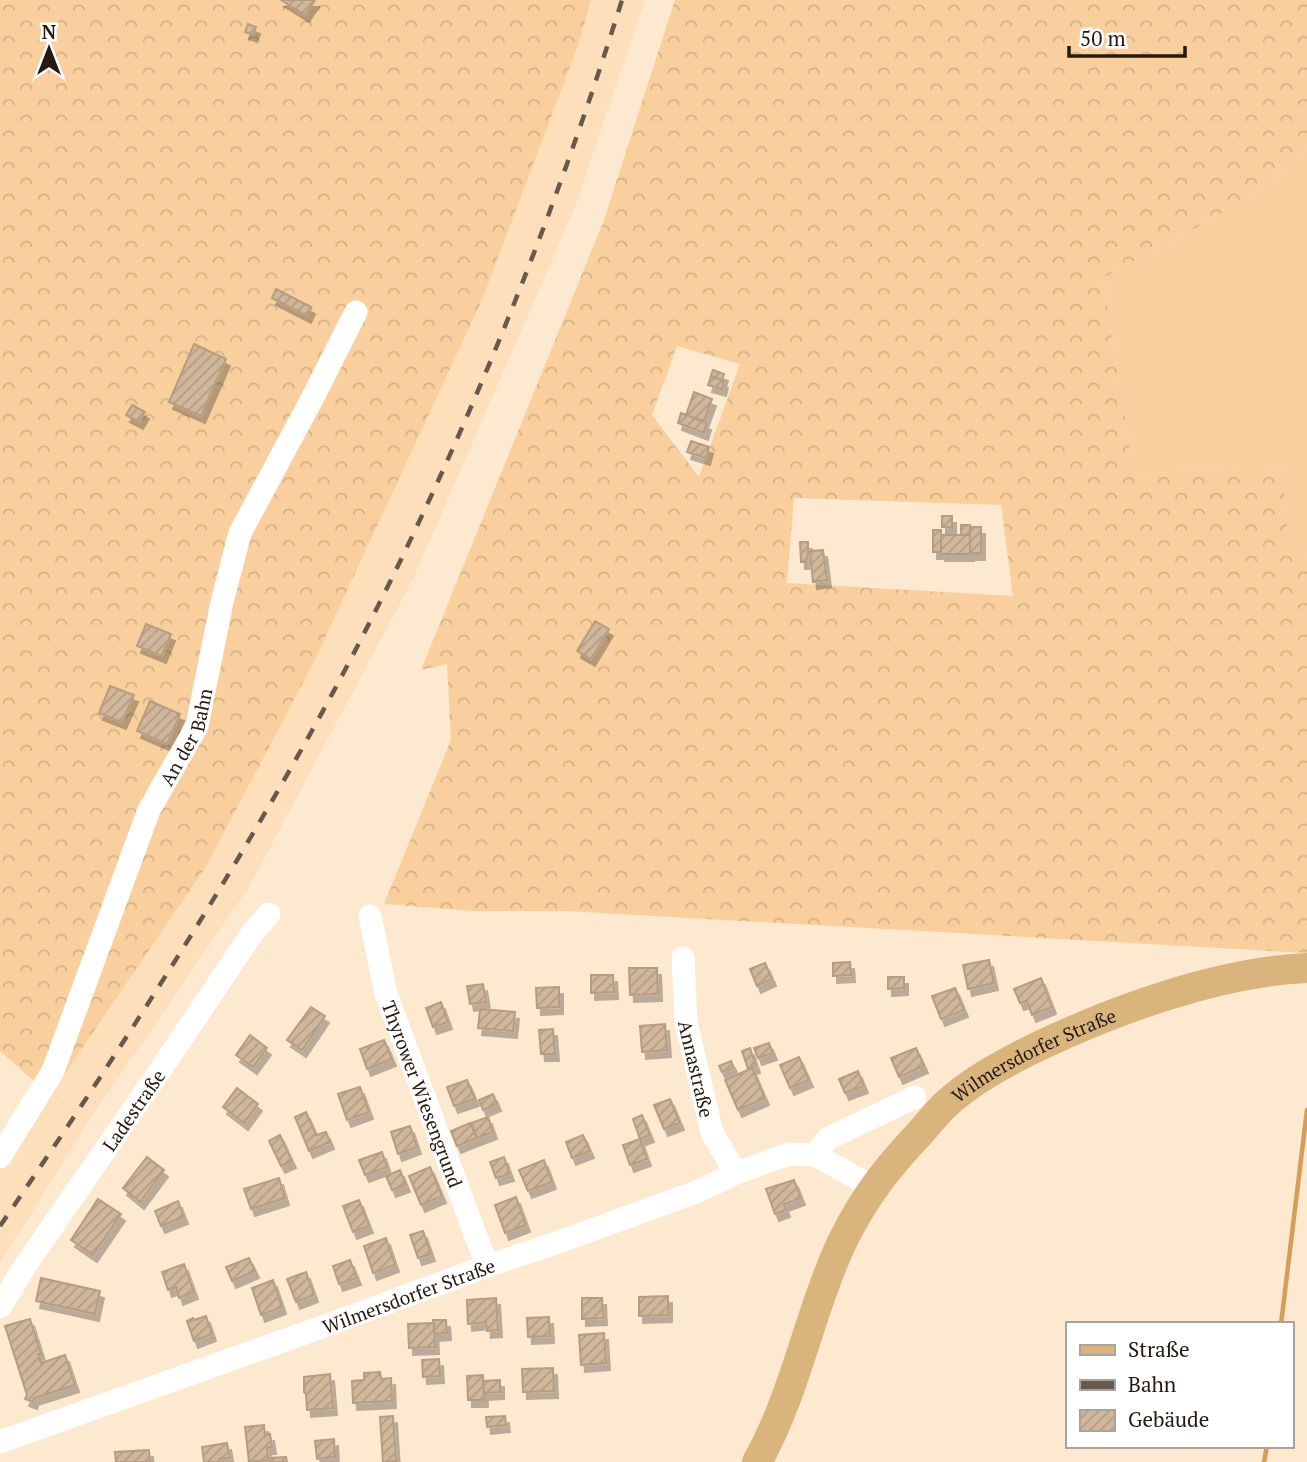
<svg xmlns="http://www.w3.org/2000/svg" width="1307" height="1462" font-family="'PT Serif',serif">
<defs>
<pattern id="forest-crowns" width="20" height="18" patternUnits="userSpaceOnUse" patternTransform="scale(1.75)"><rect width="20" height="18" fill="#f9cf9e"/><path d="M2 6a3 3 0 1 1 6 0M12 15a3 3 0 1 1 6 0" fill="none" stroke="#d5b187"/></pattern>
<pattern id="building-hatch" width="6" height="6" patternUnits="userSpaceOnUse" patternTransform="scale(1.75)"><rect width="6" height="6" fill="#d0b69a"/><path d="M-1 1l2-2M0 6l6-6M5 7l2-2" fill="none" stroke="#b29c84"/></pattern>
<filter id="shadow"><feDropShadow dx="4" dy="7" stdDeviation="0" flood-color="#0004"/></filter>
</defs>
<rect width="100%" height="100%" fill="#fde8d0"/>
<!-- built -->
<path fill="#fedfbb" d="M591 0H645L575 207 414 577 249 887 88 1122 0 1264V1167L206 867 314 662 482 300 578 46Z"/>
<!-- grass -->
<path fill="#f9cf9e" d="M1307 149V557L1290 554 1281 466 1134 474 1103 278 1258 194Z"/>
<!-- forest -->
<g fill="url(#forest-crowns)" fill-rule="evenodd">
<path d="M0 0H591L578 46 482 300 314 662 206 867 50 1095 0 1051Z"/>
<path d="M675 0H1307V149L1258 194 1103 278 1134 474 1281 466 1290 553 1307 557V953L566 911H472L384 904 451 740 447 664 421 670 604 220ZM677 346 740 364 699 477 652 415ZM794 498 1001 505 1013 596 787 583Z"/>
</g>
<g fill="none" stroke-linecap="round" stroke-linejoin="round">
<!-- stream -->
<g stroke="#d59d57" stroke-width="4.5">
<path d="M1281 1324 1307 1110"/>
<path d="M1264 1462 1267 1446"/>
</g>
</g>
<!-- building -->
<g fill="url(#building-hatch)" stroke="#b69d81" stroke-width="2" filter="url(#shadow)">
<path d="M281 0H315L305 15Z"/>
<path d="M248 24 256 27 253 35 245 32Z"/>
<path d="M276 289 311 307 307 316 272 298Z"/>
<path d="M194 344 226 359 201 416 169 402Z"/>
<path d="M713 370 724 374 722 380 711 376Z"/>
<path d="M711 376 724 381 722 389 708 385Z"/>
<path d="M694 392 712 399 704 421 686 415Z"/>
<path d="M132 405 145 412 139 422 126 415Z"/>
<path d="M681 413 707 423 704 433 678 423Z"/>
<path d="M691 441 709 447 706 458 687 452Z"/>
<rect x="942" y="516" width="10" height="11"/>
<rect x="961" y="525" width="9" height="10"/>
<rect x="970" y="527" width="11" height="26"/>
<rect x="933" y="530" width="8" height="22"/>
<rect x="941" y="535" width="29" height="19"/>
<path d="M800 542H808V554L806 562H801Z"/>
<path d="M823 550 827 580 813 582 810 551Z"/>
<path d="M595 621 609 629 591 659 577 651Z"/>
<path d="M146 624 171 634 162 656 137 646Z"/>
<path d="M110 686 134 695 122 722 99 713Z"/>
<path d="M150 701 180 714 167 744 137 731Z"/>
<path d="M989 960 994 983 968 989 963 965Z"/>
<path d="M850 962 851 975 833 976V963Z"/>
<path d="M765 963 772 979 757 986 750 969Z"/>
<path d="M629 968H657L658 994 630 995Z"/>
<path d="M591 975H613L614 992 591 993Z"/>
<path d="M888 977H904V988L888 989Z"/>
<path d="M1041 978 1052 1007 1032 1015 1027 1001 1020 1003 1014 989Z"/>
<path d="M483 984 486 1002 470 1004 467 986Z"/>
<path d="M559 987V1007L537 1008 536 988Z"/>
<path d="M955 988 964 1010 941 1019 932 996Z"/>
<path d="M441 1002 448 1022 433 1027 426 1008Z"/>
<path d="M311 1007 325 1016 302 1050 287 1040Z"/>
<path d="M480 1009 515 1012 513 1031 478 1028Z"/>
<path d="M665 1024 667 1050 642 1052 640 1026Z"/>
<path d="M553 1029 555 1054H541L539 1030Z"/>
<path d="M250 1035 267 1048 253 1067 236 1055Z"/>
<path d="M384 1040 392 1059 367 1069 360 1049Z"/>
<path d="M769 1043 773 1053 758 1058 754 1048Z"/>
<path d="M750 1048 756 1066 748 1069 742 1051Z"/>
<path d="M916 1048 924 1066 899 1077 891 1058Z"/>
<path d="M799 1057 809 1080 790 1088 780 1065Z"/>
<path d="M731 1061 734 1068 722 1072 719 1066Z"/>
<path d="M752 1068 765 1098 738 1110 725 1080Z"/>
<path d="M858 1071 864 1086 845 1093 839 1079Z"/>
<path d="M467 1080 475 1099 454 1106 447 1087Z"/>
<path d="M360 1087 369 1112 347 1120 338 1094Z"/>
<path d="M237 1088 258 1104 244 1123 223 1107Z"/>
<path d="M493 1094 497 1104 483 1110 479 1100Z"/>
<path d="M670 1099 680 1123 664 1129 654 1105Z"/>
<path d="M306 1112 316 1135 326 1132 330 1142 309 1151 295 1117Z"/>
<path d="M642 1115 650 1135 640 1139 633 1119Z"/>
<path d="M488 1117 493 1132 477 1138 471 1123Z"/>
<path d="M470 1123 477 1138 457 1146 451 1131Z"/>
<path d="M410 1126 417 1147 398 1154 391 1132Z"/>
<path d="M280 1135 292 1161 281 1166 269 1141Z"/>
<path d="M583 1135 590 1151 572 1158 566 1142Z"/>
<path d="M640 1139 647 1159 630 1165 623 1145Z"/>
<path d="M382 1152 387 1167 365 1175 359 1160Z"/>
<path d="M147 1157 164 1170 140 1202 123 1188Z"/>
<path d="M504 1157 510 1174 496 1178 490 1162Z"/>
<path d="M544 1160 552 1182 528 1191 519 1170Z"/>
<path d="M430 1167 442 1196 421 1205 409 1176Z"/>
<path d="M400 1170 406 1185 392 1190 386 1176Z"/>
<path d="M279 1178 285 1198 251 1209 244 1189Z"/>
<path d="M794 1180 801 1198 784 1204 786 1210 775 1214 766 1189Z"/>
<path d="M516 1197 526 1225 505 1233 495 1205Z"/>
<path d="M98 1199 121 1214 93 1255 71 1240Z"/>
<path d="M359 1200 369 1226 353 1232 343 1206Z"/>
<path d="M178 1201 184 1217 161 1226 155 1211Z"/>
<path d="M423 1231 431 1254 418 1258 410 1235Z"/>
<path d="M386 1238 395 1265 373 1273 364 1246Z"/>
<path d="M249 1258 255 1271 232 1281 226 1267Z"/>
<path d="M350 1260 357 1278 339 1284 333 1266Z"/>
<path d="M184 1264 194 1292 179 1298 176 1287 168 1290 162 1272Z"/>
<path d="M306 1272 314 1295 296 1302 287 1279Z"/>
<path d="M41 1278 100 1291 95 1314 36 1301Z"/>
<path d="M273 1280 282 1307 261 1315 252 1288Z"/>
<path d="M668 1296V1315L639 1316V1297Z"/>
<path d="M496 1298 498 1330 487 1331 486 1322 468 1324 467 1300Z"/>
<path d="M582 1298H602L603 1318 582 1319Z"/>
<path d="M206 1316 212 1334 194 1341 187 1321 193 1318 194 1320Z"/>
<path d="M549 1317 550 1336 528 1337 527 1318Z"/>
<path d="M30 1319 41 1354H38L41 1363 65 1355 75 1385 34 1398 33 1402 25 1399 27 1395 5 1326Z"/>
<path d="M433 1320H446L447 1333 434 1334Z"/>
<path d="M434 1323 435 1347 409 1348 408 1324Z"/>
<path d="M604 1333 606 1363 581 1365 579 1335Z"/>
<path d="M439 1359 440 1376 423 1377 422 1360Z"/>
<path d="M553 1368 554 1391 523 1392 522 1369Z"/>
<path d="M380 1372 381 1379 391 1378 392 1401 353 1403 352 1381 364 1380V1373Z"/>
<path d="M330 1374 333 1408 307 1410 306 1394 304 1392V1377Z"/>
<path d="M483 1375 484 1400H468L467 1376Z"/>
<path d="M500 1380V1392L484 1393 483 1381Z"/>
<path d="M393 1416 396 1461 383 1462 380 1417Z"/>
<path d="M505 1416 506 1425 487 1427 486 1417Z"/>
<path d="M264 1425 265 1435 270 1434 272 1447H267L268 1460 249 1462 245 1427Z"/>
<path d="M334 1439 335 1457 317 1459 315 1441Z"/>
<path d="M227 1443 230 1458 219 1459V1462H204L202 1447Z"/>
<path d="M149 1450 150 1462H116L115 1452Z"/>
<path d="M286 1457 287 1462H270L269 1458Z"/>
</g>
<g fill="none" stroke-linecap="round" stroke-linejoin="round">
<!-- minor -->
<g stroke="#fff" stroke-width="23">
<path id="s1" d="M370 916 386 994 487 1266"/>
<path id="s2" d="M683 958 686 1022 712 1133 736 1173"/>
<path d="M815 1155 827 1139 915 1097"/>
<path id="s3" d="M0 1157 53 1071 149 810 197 726 222 602 240 533 312 399 356 312"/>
<path id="s4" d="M0 1307 25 1266 161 1069 253 932 269 914"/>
<path id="s5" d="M0 1442 333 1323 487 1266 556 1243 699 1191 736 1173 789 1154 815 1155 873 1187"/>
</g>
<!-- major -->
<path stroke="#dab47d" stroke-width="30" id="s6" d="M757 1462C796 1393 809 1312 843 1240 865 1196 887 1168 920 1133 928 1124 936 1114 945 1105 972 1080 1006 1062 1039 1046 1117 1009 1219 972 1307 968"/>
<!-- rail -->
<path stroke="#67594b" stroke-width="4.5" stroke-dasharray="12 12" stroke-linecap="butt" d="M0 1226C120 1051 236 872 337 685 454 466 548 236 622 0"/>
</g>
<g text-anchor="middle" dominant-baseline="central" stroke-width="5" stroke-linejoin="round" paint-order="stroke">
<!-- street labels -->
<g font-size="19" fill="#241a10" stroke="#fff">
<text stroke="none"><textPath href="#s3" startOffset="462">An der Bahn</textPath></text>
<text stroke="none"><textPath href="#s6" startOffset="511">Wilmersdorfer Straße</textPath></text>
<text stroke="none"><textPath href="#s2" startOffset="112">Annastraße</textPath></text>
<text stroke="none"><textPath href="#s1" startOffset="186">Thyrower Wiesengrund</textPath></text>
<text stroke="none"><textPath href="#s4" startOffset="238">Ladestraße</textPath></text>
<text stroke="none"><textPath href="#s5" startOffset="434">Wilmersdorfer Straße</textPath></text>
</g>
</g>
<!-- legend -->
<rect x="1066" y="1322" width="228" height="126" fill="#ffffff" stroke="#a7a39f" stroke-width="2"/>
<rect x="1080" y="1345" width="35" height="10" fill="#dab47d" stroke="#a7a39f" stroke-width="2"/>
<text x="1128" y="1357" font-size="21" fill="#241a10">Straße</text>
<rect x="1080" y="1380" width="35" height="10" fill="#67594b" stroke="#a7a39f" stroke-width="2"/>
<text x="1128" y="1392" font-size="21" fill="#241a10">Bahn</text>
<rect x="1080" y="1410" width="35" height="21" fill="url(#building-hatch)" stroke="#a7a39f" stroke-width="2"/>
<text x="1128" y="1427" font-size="21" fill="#241a10">Gebäude</text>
<!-- north arrow -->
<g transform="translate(49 49)" stroke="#ffffff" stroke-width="5" paint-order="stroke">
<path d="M0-5L12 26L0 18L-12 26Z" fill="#241a10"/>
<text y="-10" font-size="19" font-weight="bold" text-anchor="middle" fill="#241a10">N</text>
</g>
<!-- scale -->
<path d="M1069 46v10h116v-10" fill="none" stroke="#241a10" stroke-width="3.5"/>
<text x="1080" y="46" font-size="21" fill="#241a10" stroke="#ffffff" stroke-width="5" paint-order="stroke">50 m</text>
</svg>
